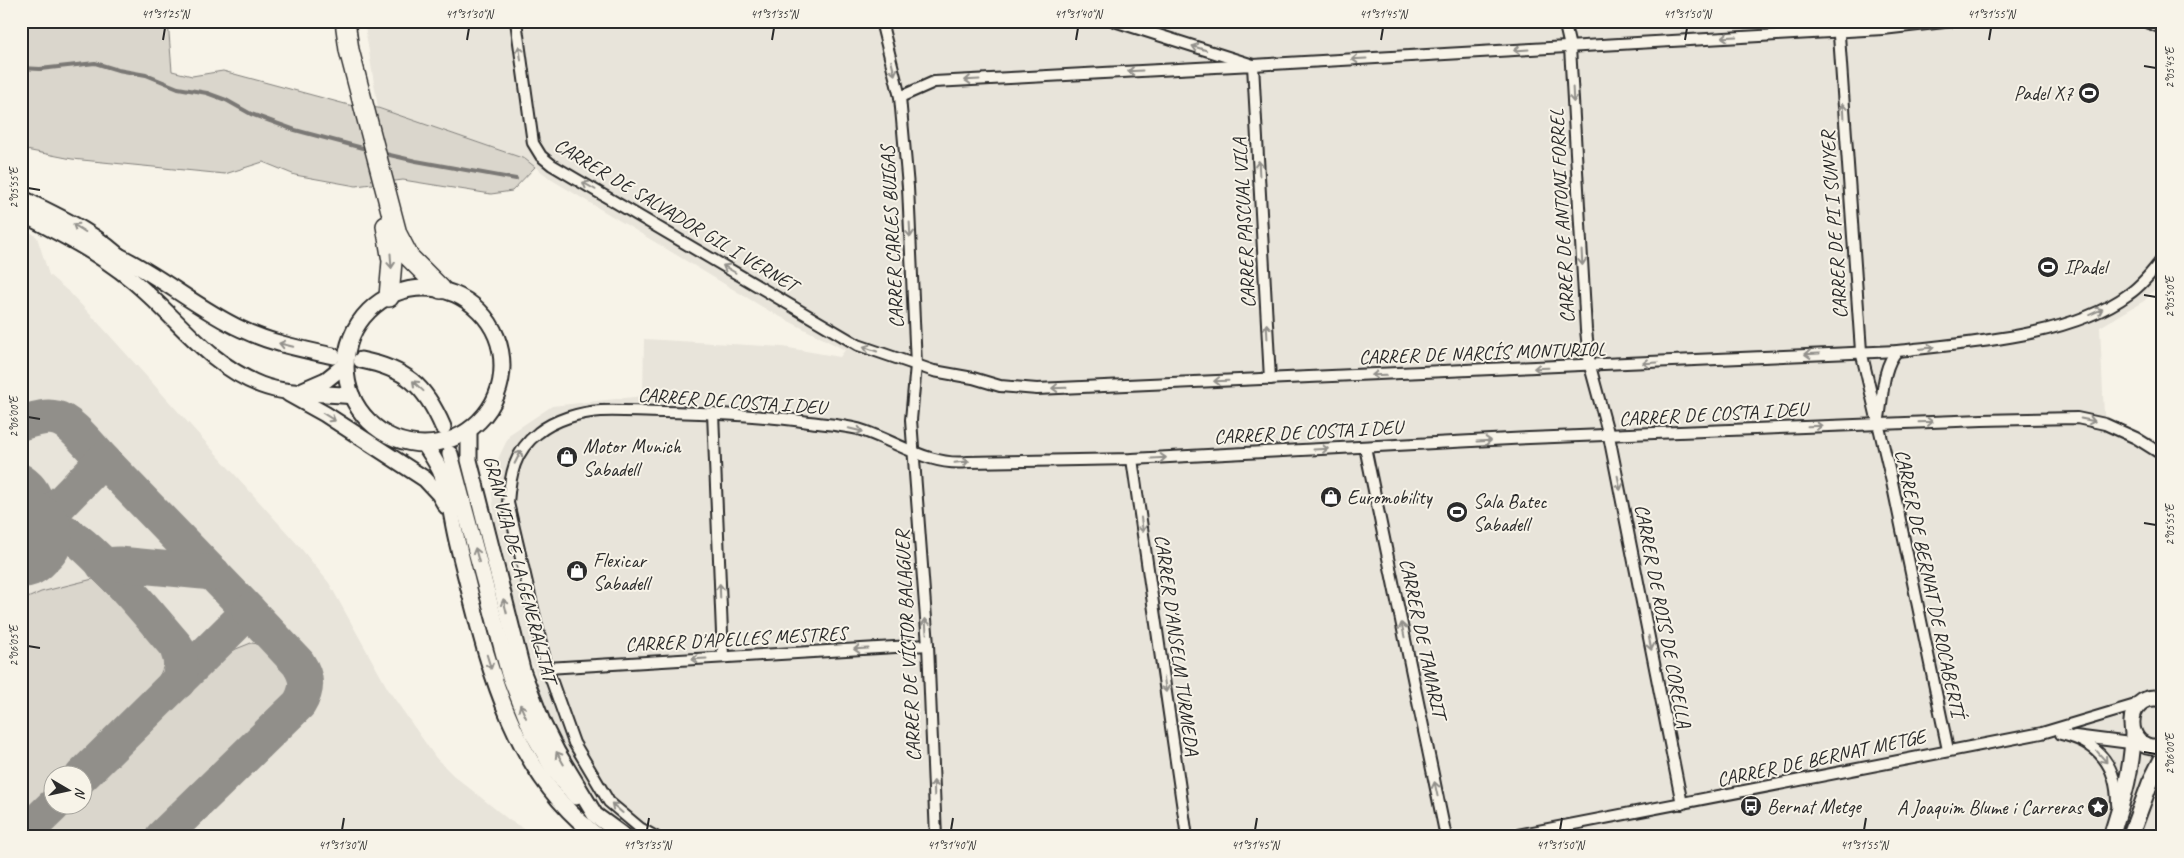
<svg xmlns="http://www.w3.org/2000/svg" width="2184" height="858" font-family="Caveat,sans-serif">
<rect width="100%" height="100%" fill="#f7f3e8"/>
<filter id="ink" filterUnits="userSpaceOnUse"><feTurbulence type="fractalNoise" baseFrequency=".02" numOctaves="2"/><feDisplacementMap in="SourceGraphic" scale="10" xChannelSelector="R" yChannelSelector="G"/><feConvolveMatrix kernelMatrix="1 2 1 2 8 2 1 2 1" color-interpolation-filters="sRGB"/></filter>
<g filter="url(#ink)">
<!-- built -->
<g fill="#e8e4da" fill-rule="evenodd">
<path d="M364 21H2163V280L2144 301 2100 327 2104 415 2151 438 2163 447V837H643L606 808 578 773 548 717 518 617 495 522 491 486 496 463 510 434 552 406 643 396 644 339 783 347 840 357 845 350 771 312 552 180 525 159 378 108Z"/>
<path d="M21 225 37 237 49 275 70 293 102 327 299 546 329 583 389 691 436 758 453 775 509 820 538 837H21ZM52 776H82V806H52Z"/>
</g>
<!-- green -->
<g fill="#dad6cc" stroke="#82807c">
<path d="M21 21H168L172 71 192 76 223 71 349 105 378 108 525 159 535 167 512 191 491 194 403 180 356 186 295 175 263 162 225 174 72 159 21 149Z"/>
<path d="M93 579 137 622 164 658C170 684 84 756 64 775L52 776V786L21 816V601L41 592Z"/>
<path d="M251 643 260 644 268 648 284 666 290 682 286 696 268 720 146 837H32L64 806H82L83 788 211 664 236 649Z"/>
</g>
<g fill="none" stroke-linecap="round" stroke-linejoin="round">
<!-- stream -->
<g stroke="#7a7874" stroke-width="4">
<path d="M21 68 40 69 95 63 118 70 146 75 178 88 207 93 226 100 251 114 295 130 370 150"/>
<path d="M381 153 416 161 516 179"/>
</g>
<!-- taxiway -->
<g stroke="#918f8a" stroke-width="35">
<path d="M21 423C32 420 45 415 56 418 71 421 92 449 103 460"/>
<path d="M21 481C43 496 37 516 29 536"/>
<path d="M29 536 103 460 249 611 82 776"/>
<path d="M29 536C39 530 47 527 58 529 85 535 155 622 176 646 181 659 183 668 178 682"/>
<path d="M103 565 119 564 213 573"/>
<path d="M21 837 53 806"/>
<path d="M162 837 299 704C308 689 308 678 298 663L249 611"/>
</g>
<!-- runway -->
<path stroke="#918f8a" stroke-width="88" d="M21 544 29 536"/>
<!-- secondary-tunnel -->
<path stroke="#cecbc2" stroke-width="15" stroke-dasharray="15 8" stroke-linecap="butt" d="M443 427 450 454"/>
<!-- street casing -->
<g stroke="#2b2b2b" stroke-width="14">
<g id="street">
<path d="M516 21 533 143 541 156 552 165 858 345 934 371 973 378 1000 386 1037 389 1897 351C1967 343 2071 337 2129 294 2142 285 2154 270 2163 258"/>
<path d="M881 21 900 97 908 187 916 365 911 420 928 645 936 837"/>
<path d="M1114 21 1253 65 1883 29 1953 21"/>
<path d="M1564 21 1570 47 1586 330 1590 366 1609 436 1682 804"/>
<path d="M1838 21 1861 351 1892 482 1948 750"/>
<path d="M2145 21 2159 27"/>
<path d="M900 97 934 82 1253 65 1270 379"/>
<path d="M713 413 723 657"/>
<path d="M1879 418C1883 397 1882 367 1897 351"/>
<path d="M1365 447 1446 837"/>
<path d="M1132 459 1187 837"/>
<path d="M547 668 928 645"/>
<path d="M2061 734C2099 743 2117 765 2117 804"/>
<path d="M2075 736 2138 744"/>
<path d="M656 837 640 828 609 802 574 743 547 668 508 503C510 476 514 451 538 433 554 420 580 412 601 411 621 410 642 412 662 412 711 413 760 415 809 422 825 424 842 425 858 429 895 440 929 467 968 462L1132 459 1529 438 1982 420 2077 418 2105 424 2136 438 2163 455"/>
<path d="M1507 837 2042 733 2139 704"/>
</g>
</g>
<!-- secondary casing -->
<g stroke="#2b2b2b" stroke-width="19">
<g id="secondary">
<path d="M21 198C57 216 97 233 126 263"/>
<path d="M21 213C60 233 99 253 132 280 176 316 207 364 261 385 290 396 321 392 352 396"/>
<path d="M119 256C162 277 198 309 241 329 270 343 302 349 333 356"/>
<circle cx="424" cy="366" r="78"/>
<path d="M361 360C406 369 425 385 443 427"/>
<path d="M303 390 326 380 346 364"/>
<path d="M289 394 325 414 425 479 439 494 446 506"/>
<path d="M469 431V460L523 673 543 724 557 752 595 815 625 837"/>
<path d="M425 445C431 454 438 464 442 475 450 497 452 522 458 545 485 650 506 769 599 837"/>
<path d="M450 454 509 674 532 732 553 769 576 797"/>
<path d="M2163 699C2122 689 2121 756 2163 746"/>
<path d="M2111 837C2122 802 2133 769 2133 732"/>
<path d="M2130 837 2150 783 2163 757"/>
</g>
</g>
<!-- highway casing -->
<g stroke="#2b2b2b" stroke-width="22">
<g id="highway">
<path d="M345 21 349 50 397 234 409 257 441 289"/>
<path d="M386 226 392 261 389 297"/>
</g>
</g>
<!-- street -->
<use href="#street" stroke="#f7f3e8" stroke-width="10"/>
<!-- secondary -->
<use href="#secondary" stroke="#f7f3e8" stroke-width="15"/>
<!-- highway -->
<use href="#highway" stroke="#f7f3e8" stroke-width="19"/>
</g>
<!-- one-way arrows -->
<defs><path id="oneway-shaft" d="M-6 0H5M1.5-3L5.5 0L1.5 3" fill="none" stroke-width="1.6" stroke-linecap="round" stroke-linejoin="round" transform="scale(1.25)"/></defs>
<g stroke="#918f8a">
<use href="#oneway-shaft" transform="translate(1729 37) rotate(177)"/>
<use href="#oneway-shaft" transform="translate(1199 48) rotate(-163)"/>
<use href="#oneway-shaft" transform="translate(1521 50) rotate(176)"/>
<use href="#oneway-shaft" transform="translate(520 53) rotate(-98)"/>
<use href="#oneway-shaft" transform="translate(1359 59) rotate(177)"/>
<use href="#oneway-shaft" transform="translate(893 68) rotate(76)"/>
<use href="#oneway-shaft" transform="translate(1135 71) rotate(177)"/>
<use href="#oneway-shaft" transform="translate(972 80) rotate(177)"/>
<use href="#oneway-shaft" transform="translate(1573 95) rotate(87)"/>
<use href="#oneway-shaft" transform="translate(1843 111) rotate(-93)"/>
<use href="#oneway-shaft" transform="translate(1259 168) rotate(-93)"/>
<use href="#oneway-shaft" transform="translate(589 186) rotate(-150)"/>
<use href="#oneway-shaft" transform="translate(79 228) rotate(-148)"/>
<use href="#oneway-shaft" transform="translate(910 230) rotate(87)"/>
<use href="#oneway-shaft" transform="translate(1582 258) rotate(87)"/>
<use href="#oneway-shaft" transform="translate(391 261) rotate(86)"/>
<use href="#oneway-shaft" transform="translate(729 269) rotate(-150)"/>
<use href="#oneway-shaft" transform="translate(2096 312) rotate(-24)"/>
<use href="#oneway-shaft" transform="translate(1267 331) rotate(-93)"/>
<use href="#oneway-shaft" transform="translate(286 345) rotate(-166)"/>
<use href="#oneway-shaft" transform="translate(1927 348) rotate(-7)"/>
<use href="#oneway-shaft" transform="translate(870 349) rotate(-161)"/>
<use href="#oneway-shaft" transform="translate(1812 354) rotate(177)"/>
<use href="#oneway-shaft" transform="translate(1650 363) rotate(177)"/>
<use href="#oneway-shaft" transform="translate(1541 368) rotate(178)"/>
<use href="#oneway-shaft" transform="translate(1379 375) rotate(178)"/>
<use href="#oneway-shaft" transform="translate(1221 381) rotate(178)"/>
<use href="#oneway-shaft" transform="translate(418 386) rotate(-137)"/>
<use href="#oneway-shaft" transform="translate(1059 388) rotate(178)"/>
<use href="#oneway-shaft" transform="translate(329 417) rotate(32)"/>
<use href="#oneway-shaft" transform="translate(2088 420) rotate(12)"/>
<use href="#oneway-shaft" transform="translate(1926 422) rotate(-2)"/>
<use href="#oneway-shaft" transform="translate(1815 426) rotate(-2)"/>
<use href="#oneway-shaft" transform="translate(856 430) rotate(14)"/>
<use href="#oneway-shaft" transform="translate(1484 441) rotate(-3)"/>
<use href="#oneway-shaft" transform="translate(1321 449) rotate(-3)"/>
<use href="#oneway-shaft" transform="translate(518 457) rotate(-63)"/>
<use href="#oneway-shaft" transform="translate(1159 458) rotate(-3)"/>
<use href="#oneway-shaft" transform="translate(962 462) rotate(-6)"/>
<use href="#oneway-shaft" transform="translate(1619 483) rotate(79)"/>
<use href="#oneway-shaft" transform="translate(1142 525) rotate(82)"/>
<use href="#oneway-shaft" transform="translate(477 555) rotate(-105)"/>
<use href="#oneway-shaft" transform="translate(720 591) rotate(-92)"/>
<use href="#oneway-shaft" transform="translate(505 606) rotate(-104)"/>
<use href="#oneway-shaft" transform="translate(926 626) rotate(-94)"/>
<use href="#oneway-shaft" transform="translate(1403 630) rotate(-102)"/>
<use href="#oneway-shaft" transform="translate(1650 643) rotate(79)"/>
<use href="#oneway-shaft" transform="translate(861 649) rotate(177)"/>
<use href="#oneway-shaft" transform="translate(699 659) rotate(177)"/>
<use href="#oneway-shaft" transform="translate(489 662) rotate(73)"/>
<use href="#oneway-shaft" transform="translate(1165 685) rotate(82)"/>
<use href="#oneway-shaft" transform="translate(523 711) rotate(-114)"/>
<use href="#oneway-shaft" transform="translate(2102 757) rotate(49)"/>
<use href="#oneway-shaft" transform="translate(560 758) rotate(-120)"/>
<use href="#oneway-shaft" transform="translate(934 788) rotate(-92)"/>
<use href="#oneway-shaft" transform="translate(1436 789) rotate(-102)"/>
<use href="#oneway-shaft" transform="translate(617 808) rotate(-139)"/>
</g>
</g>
<!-- ticks -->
<path fill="none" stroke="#2b2b2b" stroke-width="2" d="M163 40 165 28M467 40 469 28M772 40 774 28M1076 40 1078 28M1381 40 1383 28M1685 40 1687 28M1989 40 1991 28M2144 66 2156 68M28 188 40 190M2144 295 2156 297M28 417 40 419M2144 523 2156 525M28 646 40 648M2144 752 2156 754M342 830 344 818M647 830 649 818M951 830 953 818M1255 830 1257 818M1560 830 1562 818M1864 830 1866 818"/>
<!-- icons -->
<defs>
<g id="stadium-disc" transform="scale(1.125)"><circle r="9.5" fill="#2b2b2b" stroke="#f7f3e8"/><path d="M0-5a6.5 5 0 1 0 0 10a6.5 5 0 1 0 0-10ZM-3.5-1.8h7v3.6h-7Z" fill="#fff"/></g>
<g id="shop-disc" transform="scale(1.125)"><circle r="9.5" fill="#2b2b2b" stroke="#f7f3e8"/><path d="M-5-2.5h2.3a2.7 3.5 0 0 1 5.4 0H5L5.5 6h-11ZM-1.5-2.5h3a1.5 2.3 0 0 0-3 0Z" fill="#fff"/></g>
<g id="bus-disc" transform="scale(1.125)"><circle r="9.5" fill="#2b2b2b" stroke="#f7f3e8"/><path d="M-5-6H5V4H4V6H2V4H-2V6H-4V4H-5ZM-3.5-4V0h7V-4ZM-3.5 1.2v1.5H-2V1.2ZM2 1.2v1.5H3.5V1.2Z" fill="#fff"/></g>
<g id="sight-disc" transform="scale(1.125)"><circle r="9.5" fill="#2b2b2b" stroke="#f7f3e8"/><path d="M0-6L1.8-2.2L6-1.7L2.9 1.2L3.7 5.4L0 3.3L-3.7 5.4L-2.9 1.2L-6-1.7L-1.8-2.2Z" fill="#fff"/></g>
</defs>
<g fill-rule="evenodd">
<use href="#stadium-disc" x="2089" y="93"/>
<use href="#stadium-disc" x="2048" y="267"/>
<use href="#shop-disc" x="567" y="457"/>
<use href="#shop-disc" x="1331" y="497"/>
<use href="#stadium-disc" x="1457" y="512"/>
<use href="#shop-disc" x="577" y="571"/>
<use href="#bus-disc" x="1751" y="806"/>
<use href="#sight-disc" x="2098" y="807"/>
</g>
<g text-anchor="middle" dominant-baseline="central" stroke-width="4" stroke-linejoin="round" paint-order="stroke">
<!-- poi labels -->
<g font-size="20" fill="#2b2b2b" stroke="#f7f3e8" text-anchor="start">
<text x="2073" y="93" text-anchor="end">Padel X7</text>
<text x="2064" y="267">IPadel</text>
<text x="583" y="446">Motor Munich<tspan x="583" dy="23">Sabadell</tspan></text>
<text x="1347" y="497">Euromobility</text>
<text x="1473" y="501">Sala Batec<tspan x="1473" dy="23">Sabadell</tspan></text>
<text x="593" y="560">Flexicar<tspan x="593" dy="23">Sabadell</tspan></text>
<text x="1767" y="806">Bernat Metge</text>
<text x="2082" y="807" text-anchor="end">A Joaquim Blume i Carreras</text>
</g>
<!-- street labels -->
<g font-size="20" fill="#2b2b2b" stroke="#f7f3e8">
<text transform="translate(676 215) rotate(31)">CARRER DE SALVADOR GIL I VERNET</text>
<text transform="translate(1562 216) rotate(-93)">CARRER DE ANTONI FORREL</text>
<text transform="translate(1244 223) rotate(-93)">CARRER PASCUAL VILA</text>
<text transform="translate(1834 225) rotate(-94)">CARRER DE PI I SUNYER</text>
<text transform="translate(892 237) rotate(-93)">CARRER CARLES BUIGAS</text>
<text transform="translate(1482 353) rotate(-2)">CARRER DE NARCÍS MONTURIOL</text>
<text transform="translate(732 401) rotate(4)">CARRER DE COSTA I DEU</text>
<text transform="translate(1713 414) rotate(-3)">CARRER DE COSTA I DEU</text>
<text transform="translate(1308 432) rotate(-3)">CARRER DE COSTA I DEU</text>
<text transform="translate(520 569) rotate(75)">GRAN VIA DE LA GENERALITAT</text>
<text transform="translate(1930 583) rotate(78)">CARRER DE BERNAT DE ROCABERTÍ</text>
<text transform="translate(1663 616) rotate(79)">CARRER DE ROIS DE CORELLA</text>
<text transform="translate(1423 638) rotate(78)">CARRER DE TAMARIT</text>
<text transform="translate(736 639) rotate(-3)">CARRER D'APELLES MESTRES</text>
<text transform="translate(1177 645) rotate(82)">CARRER D'ANSELM TURMEDA</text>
<text transform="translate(908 646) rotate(-93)">CARRER DE VÍCTOR BALAGUER</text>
<text transform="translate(1821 758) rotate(-12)">CARRER DE BERNAT METGE</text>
</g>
</g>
<!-- margin -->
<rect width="2184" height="858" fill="none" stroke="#f7f3e8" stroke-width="55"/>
<!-- north arrow -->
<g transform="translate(68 790) rotate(99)"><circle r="24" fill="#f7f3e8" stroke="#a5a39c"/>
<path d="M0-4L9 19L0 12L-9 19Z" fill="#2b2b2b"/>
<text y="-8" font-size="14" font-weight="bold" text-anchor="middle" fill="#2b2b2b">N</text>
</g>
<rect x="28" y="28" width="2128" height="802" fill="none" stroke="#2b2b2b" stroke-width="2"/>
<g font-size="12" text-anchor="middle" fill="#2b2b2b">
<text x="165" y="18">41°31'25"N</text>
<text x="469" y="18">41°31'30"N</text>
<text x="774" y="18">41°31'35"N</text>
<text x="1078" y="18">41°31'40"N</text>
<text x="1383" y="18">41°31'45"N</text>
<text x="1687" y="18">41°31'50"N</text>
<text x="1991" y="18">41°31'55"N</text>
<text transform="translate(2170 68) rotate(-90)" y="4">2°05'45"E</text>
<text transform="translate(14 188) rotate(-90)" y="4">2°05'55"E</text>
<text transform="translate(2170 297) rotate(-90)" y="4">2°05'50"E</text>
<text transform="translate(14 417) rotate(-90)" y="4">2°06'00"E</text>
<text transform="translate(2170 525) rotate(-90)" y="4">2°05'55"E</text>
<text transform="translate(14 646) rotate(-90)" y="4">2°06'05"E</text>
<text transform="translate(2170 754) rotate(-90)" y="4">2°06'00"E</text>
<text x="342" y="849">41°31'30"N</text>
<text x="647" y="849">41°31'35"N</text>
<text x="951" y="849">41°31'40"N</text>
<text x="1255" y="849">41°31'45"N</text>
<text x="1560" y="849">41°31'50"N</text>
<text x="1864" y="849">41°31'55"N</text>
</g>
</svg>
